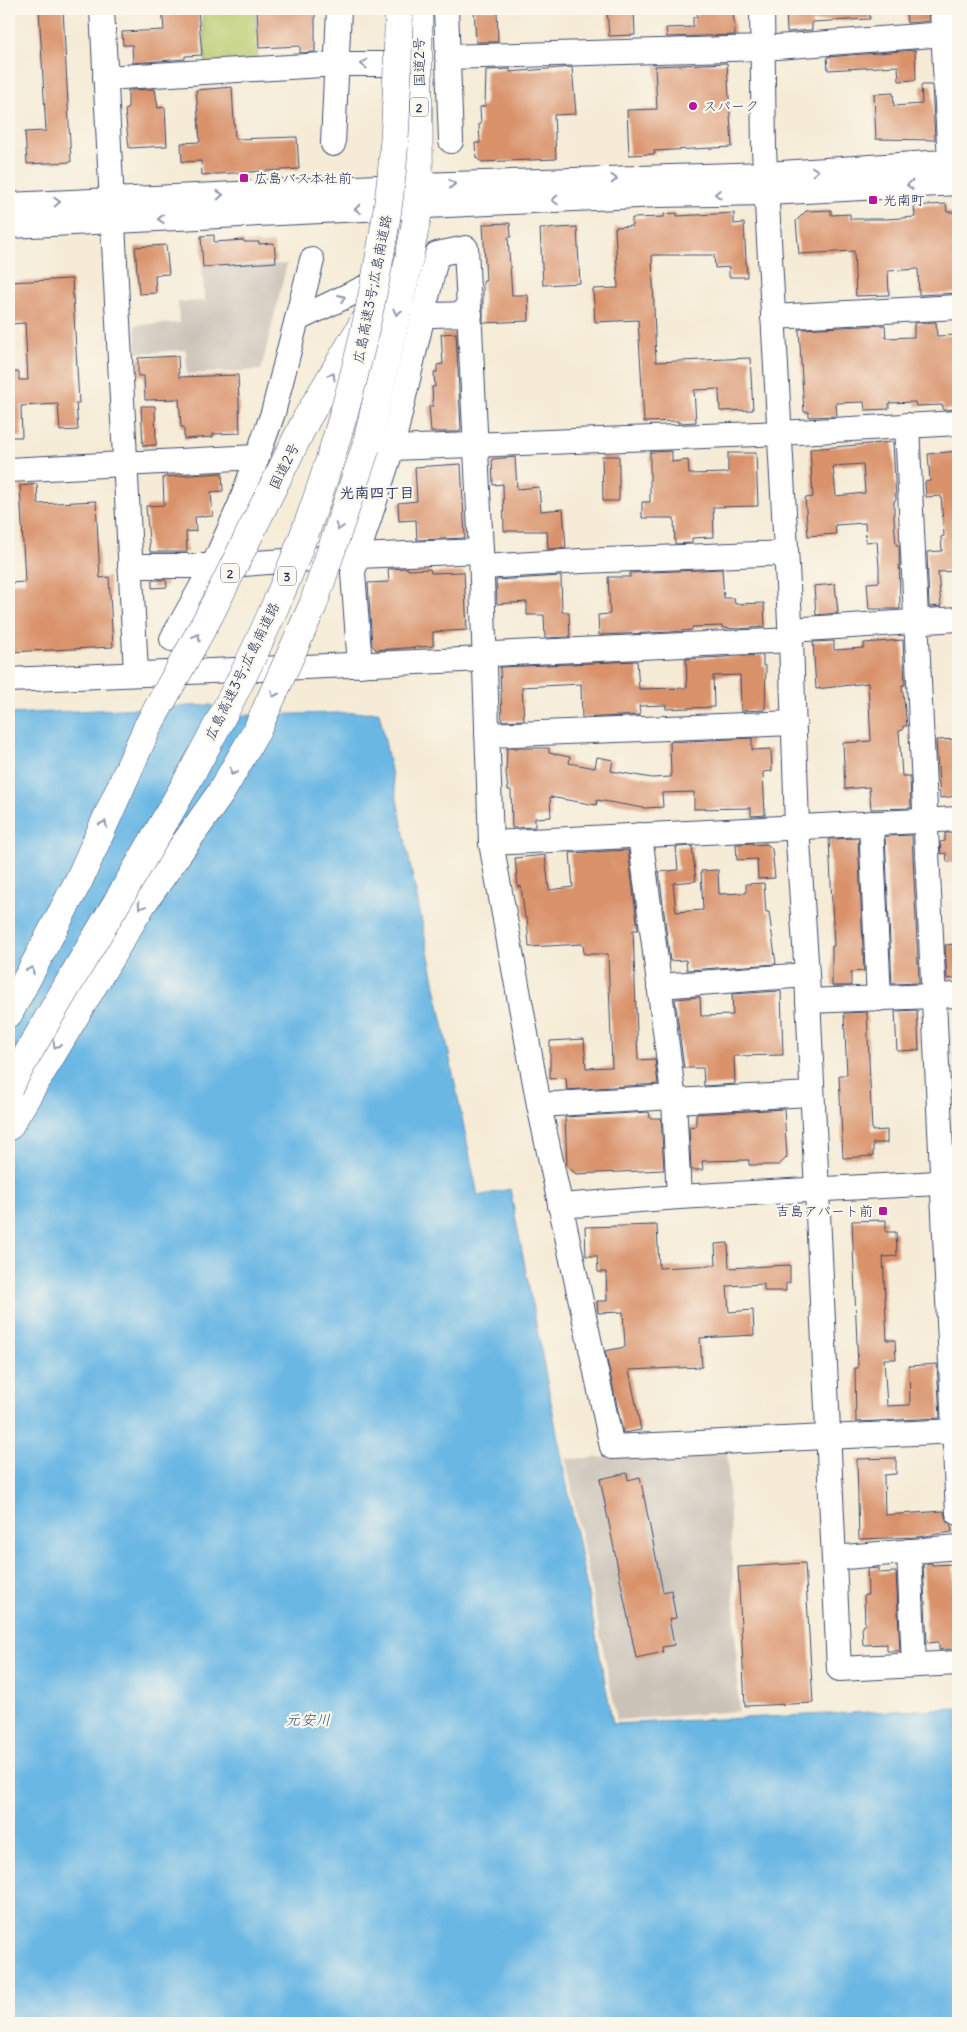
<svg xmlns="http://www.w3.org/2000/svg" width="967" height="2032" font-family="Delius,'Klee One',sans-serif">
<rect width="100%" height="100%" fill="#fbf7ec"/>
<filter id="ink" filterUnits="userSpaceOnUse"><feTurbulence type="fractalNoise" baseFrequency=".02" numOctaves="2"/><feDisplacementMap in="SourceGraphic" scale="10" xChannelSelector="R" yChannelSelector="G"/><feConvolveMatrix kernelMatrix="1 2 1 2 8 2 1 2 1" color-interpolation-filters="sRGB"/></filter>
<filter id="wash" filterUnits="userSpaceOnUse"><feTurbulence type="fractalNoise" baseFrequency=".0096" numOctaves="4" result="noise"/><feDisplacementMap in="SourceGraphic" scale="20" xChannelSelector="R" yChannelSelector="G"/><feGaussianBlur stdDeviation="1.12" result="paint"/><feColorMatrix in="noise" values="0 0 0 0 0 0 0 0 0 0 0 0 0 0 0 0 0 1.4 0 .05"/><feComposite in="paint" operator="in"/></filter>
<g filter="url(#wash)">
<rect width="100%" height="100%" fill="#f5ebd6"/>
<!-- industrial -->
<g fill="#cbc2b8">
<path d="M287 264 261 370 187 374 186 350 137 353 135 325 179 323 178 302 205 301 202 267Z"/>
<path d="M727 1452 739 1711 617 1720 566 1459Z"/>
</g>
<!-- green -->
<path fill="#b9ca6d" stroke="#6a7c66" d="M202 9H255L258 66 206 68Z"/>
<!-- water -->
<path fill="#6ab7e4" stroke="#4273a1" d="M212 705 214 716 379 712 478 1196 510 1189 613 1724 958 1708V2023H9V714Z"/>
<g id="blocks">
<!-- building -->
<g fill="#d9926a" fill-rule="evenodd">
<path d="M39 9H63L71 162 27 164 25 132 46 131Z"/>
<path d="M162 9H198L202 55 185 56V59L133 63 132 45H123L122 32 164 30Z"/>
<path d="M257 9H315V52L300 53V46L259 48Z"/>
<path d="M474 9H497L498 42H476Z"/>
<path d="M607 9H634L635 35 609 36Z"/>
<path d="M697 9H733L735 35 667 37 666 28 693 27V17H697Z"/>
<path d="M786 9H869L870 19 812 22V30L787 32Z"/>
<path d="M906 9H928L929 21 907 23Z"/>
<path d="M915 50 916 80 899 81 898 66 828 70 827 57Z"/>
<path d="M727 63 732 147 654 151 655 154 629 155 627 110 657 109 655 66Z"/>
<path d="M572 67 576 114 554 115 556 159 482 162 476 158 475 143H480L479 124H481L480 107 485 106 486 70 510 69V72Z"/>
<path d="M921 85H932L935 140 876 139 874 94 893 93 894 106 922 104Z"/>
<path d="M232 87 235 139 297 137 299 169 202 175 201 161 182 162 181 143 200 142 196 90Z"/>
<path d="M155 89 158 108 165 107 167 146 129 148 125 110 128 109V90Z"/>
<path d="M946 204 947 212H958V293L919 295 918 269 888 271 889 295 856 296 854 251 799 254 796 221 806 211 831 210V215L850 214V219H886L915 217 914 206Z"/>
<path d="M677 213V216L734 213V224L744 223 747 277H729V267L715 268 714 255H652L656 362 750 358 753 410 720 411 719 389 694 390 696 422 678 423V421L644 422 638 320 595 322 593 289 618 288 615 227 632 226V218L664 217V214Z"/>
<path d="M510 223 511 237H508L512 295H528L529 321 483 323V281H486L483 224Z"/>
<path d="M577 227 580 283 543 285 540 229Z"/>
<path d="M214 235V242L244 240V242H259V244L274 243 276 262 203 267 201 236Z"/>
<path d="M166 245 169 274 155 275 156 293 139 294 135 247Z"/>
<path d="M72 279 79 403H76L78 430 60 431 58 404 21 406 22 437H9V372H19V380H28L25 323 9 324V282Z"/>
<path d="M936 322 937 336 957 335 958 409 943 410V405L916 406 915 402 889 403V409L865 410 864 402 836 403 837 416 809 417V412H804L799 329 885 325 886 338 914 337V323Z"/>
<path d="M456 333 461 429 459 432H431L429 406H433L432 387H435L434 372H437V365L443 364 441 334Z"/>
<path d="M178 356 179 377 238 375 240 433 213 434V437L184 439V427H181L179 399 145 400 144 376H138V358Z"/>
<path d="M141 406H155L156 445 143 446Z"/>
<path d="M893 442 896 500 894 501V520L896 545H899L900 609H869L867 583 879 582V567L877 541 866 542 865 523 835 525 836 534 808 536 805 498 813 497 810 449ZM863 464 865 493 836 496 833 466Z"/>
<path d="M672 451V462L688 460 689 474 728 473V453H756L758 506 713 507 714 537 692 538V543L675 544 674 518H642V502H650V452Z"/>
<path d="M958 451V571L938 572 941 606 929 607 927 552 942 551 941 537 944 536 941 496 926 497 925 482 930 481 928 454Z"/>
<path d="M602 456H619V501H603Z"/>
<path d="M515 457 517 489 539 487 541 511 563 509 566 548 548 549 547 531H504L503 484 493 485 492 459Z"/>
<path d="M461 464 465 538 417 540 416 520 399 521 398 503 417 501 415 467Z"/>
<path d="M222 473 223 491 211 492 213 516 195 517 196 531 186 532 187 552H150L146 506 164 505 163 477Z"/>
<path d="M37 484 38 504 96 501 100 578 109 577 113 647 9 652V583L25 582 20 486Z"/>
<path d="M408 568V570L430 569 431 573 464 572 467 630 433 632V646L376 650 372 645 368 583 389 582 388 569Z"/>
<path d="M722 569 724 598H734L735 604 764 603 765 627 738 629 722 628V626L692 627V630L672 632 599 635 598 615 610 614 608 577H630V573Z"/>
<path d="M561 576 562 612H569L570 637 545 638 544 615H527V602L497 604 496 580Z"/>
<path d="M152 580H166L167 587 152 588Z"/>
<path d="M835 584 838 613 816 615 814 586Z"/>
<path d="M903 640 905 685H902L907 726H903V730L899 731 902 776H910L911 808 871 809 869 787 845 789 843 743 871 741 868 683 816 689 813 642 834 641V650L864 648V643Z"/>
<path d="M763 655V666H766L765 710 741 711 740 675 713 676 714 707 666 709V705L639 706 640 715 582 718 581 684 522 687 524 720 502 721 500 667 637 661 639 689 683 688 687 687 686 659Z"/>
<path d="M752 738V750L771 749 772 771 763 772 765 815 751 816V808L694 809V792L662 793 663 807 644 808 597 800 596 805 550 797 551 817 535 818V827L512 828 511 790H508L506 773 507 748H549V753L570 757 569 763 595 768 597 757 613 760 611 771 652 778 671 777 670 742Z"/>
<path d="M958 739V796L940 798 936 740Z"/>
<path d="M945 833H958V861L947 862 946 853 941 854 940 842 945 841Z"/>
<path d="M912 835 919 983 892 984 885 836Z"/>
<path d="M858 838 864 971 851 972V986H832V946H834L829 839Z"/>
<path d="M753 843V845L767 844 772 849 775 878 758 879 757 859 737 860 736 844Z"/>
<path d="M692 846 696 881 673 883 676 912 703 910 701 871 718 870 719 894 746 893V884L764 883 766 912H769L776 964 687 970 686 960 670 961 659 872 678 870 676 847Z"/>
<path d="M628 850 638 930H633L638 1060 655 1059 658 1084 567 1090 566 1078 550 1079V1041L584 1039 586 1068 612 1067 608 954H584L583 944 529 947 527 918H525L521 886 518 887 515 858 545 855 549 890 573 887 570 853Z"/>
<path d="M958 944V978L947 979 945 945Z"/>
<path d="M781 991 783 1055 734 1056 735 1084 704 1086 703 1068H684L675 999 700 997 701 1016 733 1015 732 994Z"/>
<path d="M917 1010 919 1050 897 1051 895 1011Z"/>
<path d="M867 1012 872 1131 887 1130V1143H873V1156L843 1158 839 1075H847L844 1013Z"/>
<path d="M784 1109 787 1157 779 1165H749V1160L702 1161 703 1170H691L689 1127 696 1126V1114Z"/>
<path d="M649 1112 650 1118H661L664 1170 576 1174 567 1166 565 1117Z"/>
<path d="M886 1220V1232H896L897 1256 883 1257 887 1340H895L896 1359H884L887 1406 910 1405 909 1366 937 1364 940 1418 856 1422 855 1368H858L852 1221Z"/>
<path d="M657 1225 659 1268 716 1265 715 1244 728 1243 729 1268 790 1265V1283H786V1291H764V1284L727 1286 729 1312 753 1310 754 1335 700 1338 702 1367 629 1370 641 1430 623 1433 605 1351 625 1347 623 1312 598 1313 597 1301H607L606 1272H598L597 1256H586L585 1227Z"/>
<path d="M896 1458V1474L884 1475 885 1515 944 1511 946 1520 951 1525 952 1532 918 1537 859 1539 857 1459Z"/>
<path d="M627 1473 628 1480 640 1477 663 1592 671 1590 676 1618 669 1619 674 1645 662 1647 663 1652 636 1658 600 1479Z"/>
<path d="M805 1563 813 1703 745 1706 738 1567Z"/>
<path d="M932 1563V1565L953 1564 957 1643 952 1649 939 1650V1642L927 1643 923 1564Z"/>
<path d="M879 1568V1573L896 1572 900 1651H887V1644L863 1645 862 1626 865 1625 864 1595H868L867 1569Z"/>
</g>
</g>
</g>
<g filter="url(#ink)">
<use href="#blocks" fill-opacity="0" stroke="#3c4b70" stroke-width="1"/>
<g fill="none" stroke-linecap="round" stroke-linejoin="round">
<!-- minor casing -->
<g stroke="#3c4b70" stroke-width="26">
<g id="minor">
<path d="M102 9 136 673"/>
<path d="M446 9 451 141"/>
<path d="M762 9 764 149 791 640 797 827 807 975 839 1669 958 1663"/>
<path d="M942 9 950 162"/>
<path d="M447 57 764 48 958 33"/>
<path d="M105 78 338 64H383L407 71 413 76"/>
<path d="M333 144 339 9"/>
<path d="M9 205 419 185 767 174 958 161"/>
<path d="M9 226 657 195 767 193 958 183"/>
<path d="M423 312 433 315 470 314"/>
<path d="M773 317 958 307"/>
<path d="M298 319 387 277"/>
<path d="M907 425 958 1513"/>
<path d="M392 448 780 433 958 423"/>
<path d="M9 470 256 457"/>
<path d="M130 566H213L357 556 481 551"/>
<path d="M482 567 581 561 786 553"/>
<path d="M790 630 958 619"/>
<path d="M172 639 213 566 240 505 273 413 312 260"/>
<path d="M360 665 353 573 357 556 392 448 437 254 466 248 481 551 491 843 539 1105 612 1447 958 1431"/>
<path d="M9 680 485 659 493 654 791 640"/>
<path d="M487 735 794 723"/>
<path d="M871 823 879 999"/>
<path d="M640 835 674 1101 679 1197"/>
<path d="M491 843 958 819"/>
<path d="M659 986 807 975"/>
<path d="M808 1001 958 995"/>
<path d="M674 1101 812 1094"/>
<path d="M539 1105 673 1097"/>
<path d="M560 1206 679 1197 957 1182"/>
<path d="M909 1551 914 1665"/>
<path d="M834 1558 958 1547"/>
</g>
</g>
<!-- highway casing -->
<g stroke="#3c4b70" stroke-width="29">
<g id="highway">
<path d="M307 418 364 322"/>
<path d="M366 447 408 264 419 206 418 9"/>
<path d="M9 1013 79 880 148 726"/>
<path d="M9 1126 142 904 220 794 257 730"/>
</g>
</g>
<!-- minor -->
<use href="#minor" stroke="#fff" stroke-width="24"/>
<!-- highway -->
<use href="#highway" stroke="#fff" stroke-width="28"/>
<!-- highway-bridge casing -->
<g stroke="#3c4b70" stroke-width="29" stroke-linecap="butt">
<g id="highway-bridge">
<path d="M148 726 209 616 307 418"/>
<path d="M257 730 313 605 366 447"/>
<path d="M9 1087C97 929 200 777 273 611 328 486 365 354 386 219 397 150 397 78 399 9"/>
</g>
</g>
<!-- highway-bridge -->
<use href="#highway-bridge" stroke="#fff" stroke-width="28"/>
</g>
<!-- one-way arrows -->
<defs><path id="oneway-chevron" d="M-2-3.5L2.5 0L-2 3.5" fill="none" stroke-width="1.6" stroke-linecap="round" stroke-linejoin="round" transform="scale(1.25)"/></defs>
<g stroke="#8d97ae">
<use href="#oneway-chevron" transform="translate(364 64) rotate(180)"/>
<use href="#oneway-chevron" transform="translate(815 171) rotate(-4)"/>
<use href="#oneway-chevron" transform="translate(614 179) rotate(-2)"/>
<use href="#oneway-chevron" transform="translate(452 184) rotate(-2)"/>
<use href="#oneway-chevron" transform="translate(910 185) rotate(177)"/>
<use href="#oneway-chevron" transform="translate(718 194) rotate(179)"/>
<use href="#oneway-chevron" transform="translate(220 195) rotate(-3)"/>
<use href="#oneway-chevron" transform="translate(555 200) rotate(177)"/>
<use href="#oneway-chevron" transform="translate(57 202) rotate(-3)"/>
<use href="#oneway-chevron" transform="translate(358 209) rotate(177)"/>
<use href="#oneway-chevron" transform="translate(161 219) rotate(177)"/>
<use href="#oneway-chevron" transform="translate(342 298) rotate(-25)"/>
<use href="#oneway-chevron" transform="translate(397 312) rotate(103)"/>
<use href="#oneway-chevron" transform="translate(332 376) rotate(-59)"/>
<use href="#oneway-chevron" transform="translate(339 527) rotate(108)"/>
<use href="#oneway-chevron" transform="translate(197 637) rotate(-61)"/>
<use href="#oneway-chevron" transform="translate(274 694) rotate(114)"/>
<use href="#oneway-chevron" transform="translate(233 772) rotate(120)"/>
<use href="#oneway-chevron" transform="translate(104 824) rotate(-66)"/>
<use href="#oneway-chevron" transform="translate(141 906) rotate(123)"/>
<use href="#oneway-chevron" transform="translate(31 970) rotate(-62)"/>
<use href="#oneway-chevron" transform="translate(56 1045) rotate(121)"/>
</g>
</g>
<!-- markers -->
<g fill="#b5179e" stroke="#fbf7ec" stroke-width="2">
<circle cx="693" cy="106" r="5"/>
<rect x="239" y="173" width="10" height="10" rx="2.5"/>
<rect x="868" y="195" width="10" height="10" rx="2.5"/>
<rect x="878" y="1206" width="10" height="10" rx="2.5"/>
</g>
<g text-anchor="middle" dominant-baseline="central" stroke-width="4.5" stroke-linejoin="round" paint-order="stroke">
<!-- shield labels -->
<g fill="#fbf7ec" stroke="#5e6b89" stroke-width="1">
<rect x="410" y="97.5" width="18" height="19" rx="4"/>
<rect x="221" y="563.5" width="18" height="19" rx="4"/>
<rect x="278" y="566.5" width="18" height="19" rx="4"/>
</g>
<g font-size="12" font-weight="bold" fill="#1b2f5e">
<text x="419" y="107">2</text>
<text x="230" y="573">2</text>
<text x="287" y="576">3</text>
</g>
<!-- street labels -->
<g font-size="14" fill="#1b2f5e" stroke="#fbf7ec">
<text transform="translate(419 62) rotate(-91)">国道2号</text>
<text transform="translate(372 289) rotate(-79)">広島高速3号;広島南道路</text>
<text transform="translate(284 466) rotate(-64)">国道2号</text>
<text transform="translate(242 671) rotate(-64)">広島高速3号;広島南道路</text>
</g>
<!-- poi labels -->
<g font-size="14" fill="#1b2f5e" stroke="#fbf7ec" text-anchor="start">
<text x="703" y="106">スパーク</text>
<text x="254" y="178">広島バス本社前</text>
<text x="883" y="200">光南町</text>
<text x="873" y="1211" text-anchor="end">吉島アパート前</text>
</g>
<!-- neighbourhood labels -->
<g font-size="15" font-weight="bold" fill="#1b2f5e" stroke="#fbf7ec">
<text x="377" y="492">光南四丁目</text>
</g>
<!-- water labels -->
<g font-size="15" font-style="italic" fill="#335886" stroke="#fbf7ec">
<text x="308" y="1719">元安川</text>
</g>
</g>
<!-- margin -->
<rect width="967" height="2032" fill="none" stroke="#fbf7ec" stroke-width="30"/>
</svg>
